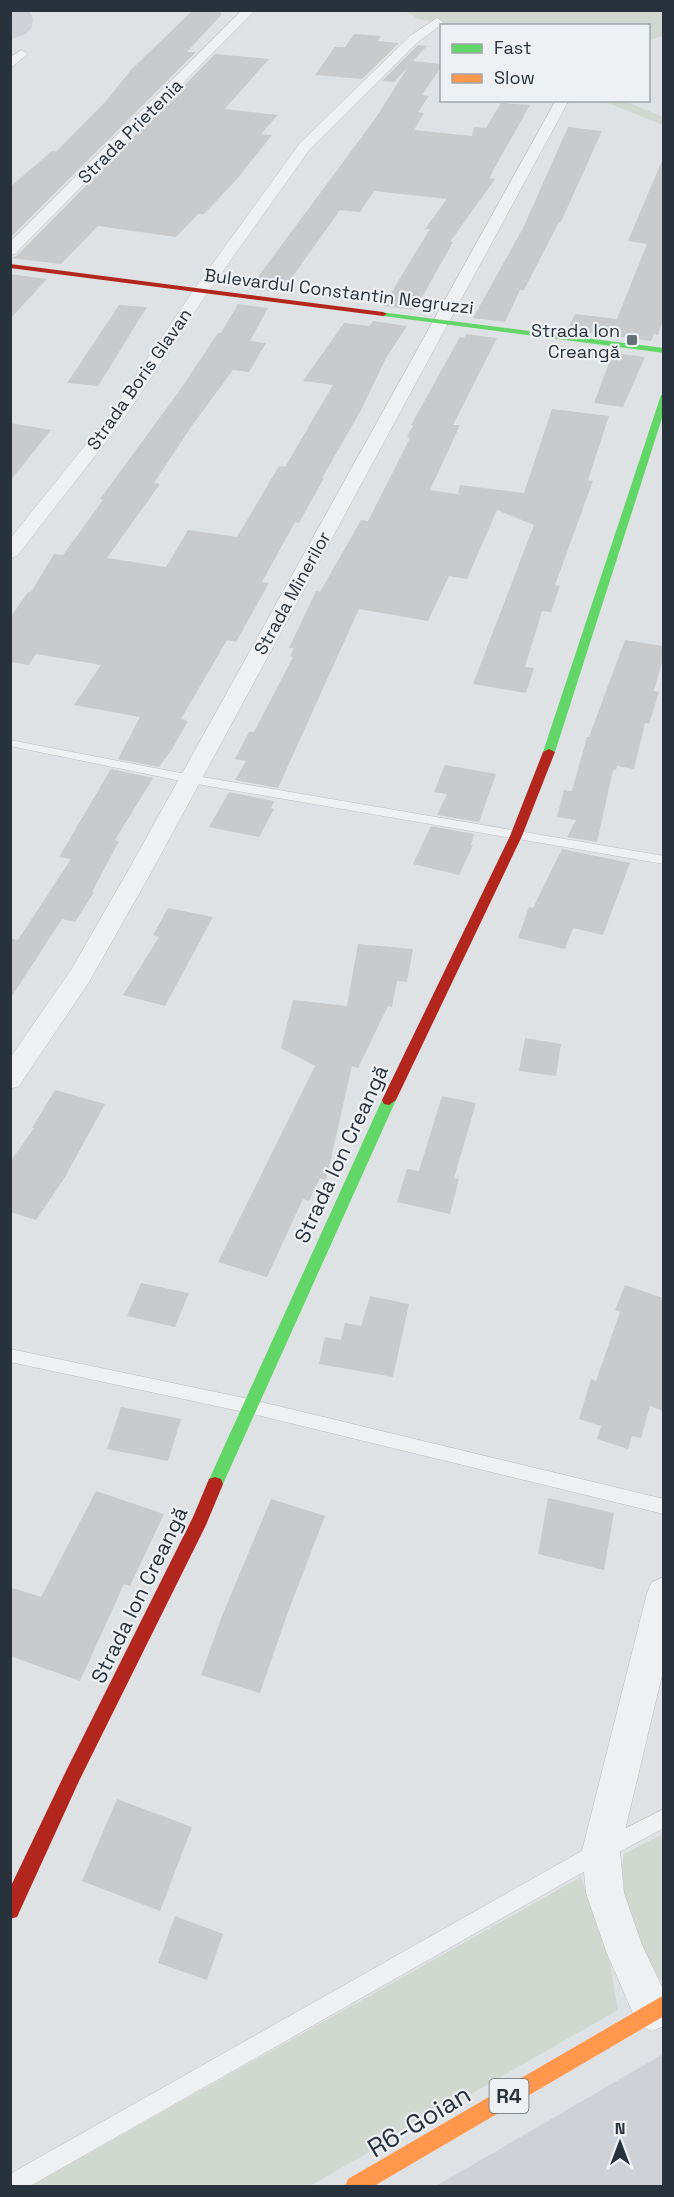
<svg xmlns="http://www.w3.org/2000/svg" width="674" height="2197" font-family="'Space Grotesk',sans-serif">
<rect width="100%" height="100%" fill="#dfe2e4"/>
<!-- built -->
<g fill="#ced2d7">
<path d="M10 11H30L33 19 32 27 26 34 11 39Z"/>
<path d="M663 2054V2186H436Z"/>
</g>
<!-- green -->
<g fill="#d1d8d0">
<path d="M405 11H663V36L649 40 648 26 449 25 419 19Z"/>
<path d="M603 101H625L663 117V125Z"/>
<path d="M663 1834 664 1983H663L637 1948 619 1881 624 1854Z"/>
<path d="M581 1877 609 1958 618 2010 310 2186H31Z"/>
</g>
<!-- building -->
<g fill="#c8cacc">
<path d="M193 10H218L222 14 187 52H196L10 238V187L52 151 56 152 106 101 131 70Z"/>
<path d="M354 34 381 36 378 41 399 43 362 79 315 75 335 47H345Z"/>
<path d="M418 45 427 46 413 61 441 64V67L422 95 429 96 418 112 424 113 414 130 472 136 474 127 486 128 501 103 530 105 489 178 495 179 450 242H453L415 310 383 306 430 229H425L447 199 374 191 360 212 340 210 283 290 278 289 277 292 249 289 375 119 408 67 394 82 382 81Z"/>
<path d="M215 54 269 59 225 109 278 115 261 134 272 135 237 179 204 214H198L176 237 98 226 61 264 10 258 17 256Z"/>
<path d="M568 127 602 131 561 222H559L524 290H520L505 322 473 318 523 228Z"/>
<path d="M663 158V320L658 335 654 334 651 341 567 330 575 314 617 319 647 244 628 241Z"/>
<path d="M10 274 47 279 10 319Z"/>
<path d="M238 304 268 308 250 341 266 343 249 372 233 370 191 427 154 483 160 484 107 558 166 567 188 530 237 537 279 466 285 467 333 385 303 381 344 323 370 326 373 321 407 326 386 358 360 412 322 478H324L299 523 295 522 262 582 269 583 236 642 227 640 181 719 188 721 172 749 159 767 118 759 140 717 74 705 101 665 36 654 29 665 10 662V618L28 592H31L54 554 63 555 103 500 100 499 180 390 218 333H221Z"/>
<path d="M119 305 147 307 98 386 67 383Z"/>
<path d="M466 334 497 338 453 425H460L430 490 463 495 458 493 460 485 524 493 552 409 609 416 588 480 593 481 555 585 560 586 551 612 542 611 525 667 534 668 526 693 473 684 534 525 497 510 467 579 449 576 428 621 359 609 278 788 235 780 246 761 235 759 249 732H254L293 657 290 656 294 648H289L316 591 320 592 361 520 368 521 410 438 407 437 413 426 411 425 460 337 464 338Z"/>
<path d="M559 346 645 357 623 407 594 403 610 360 556 352Z"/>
<path d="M10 423 51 430 10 481Z"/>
<path d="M625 640 663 646V658L654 691 659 692 649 724 645 723 634 769 617 766 616 770H613L597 842 567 837 576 820 557 817 564 790 572 791 587 737H589Z"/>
<path d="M445 765 496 774 479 822 437 815 447 794 434 792Z"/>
<path d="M111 769 153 778 115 840 119 841 92 892H94L75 922 62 919 10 999V938L18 940 71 859 59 857Z"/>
<path d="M229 792 274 801 271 808 274 809 259 837 209 827Z"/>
<path d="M431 826 474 834 471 845H473L459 875 413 864Z"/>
<path d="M562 849 630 863 603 935 573 928 565 949 518 938 529 907 533 908Z"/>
<path d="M168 908 213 917 165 1006 123 995 159 937 153 935Z"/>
<path d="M358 944 413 949 407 982 397 981 392 1007 388 1006 358 1068 352 1066 326 1180 320 1178 309 1201 303 1199 267 1277 218 1262 315 1066 281 1048 293 1000 347 1006Z"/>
<path d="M525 1038 561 1044 556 1076 519 1071Z"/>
<path d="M55 1090 105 1104 65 1177 36 1220 10 1212V1162L34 1128H32Z"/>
<path d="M442 1096 476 1103 454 1178 459 1179 450 1214 397 1202 407 1169 419 1171Z"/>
<path d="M141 1283 189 1293 175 1327 127 1316Z"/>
<path d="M625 1285 663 1298V1411L650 1406 641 1438 632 1436 628 1449 597 1439 601 1426 579 1419 591 1379 596 1381 620 1312 615 1310Z"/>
<path d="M370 1296 409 1304 393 1377 319 1364 325 1337 341 1340 345 1323 361 1326Z"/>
<path d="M121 1407 181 1419 168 1461 107 1449Z"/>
<path d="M96 1491 164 1514 130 1586 124 1584 80 1681 10 1656V1587L41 1597Z"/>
<path d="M548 1498 614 1513 604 1570 538 1554Z"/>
<path d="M271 1499 325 1516 288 1612 260 1693 201 1675 222 1616Z"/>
<path d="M117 1799 192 1827 160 1911 82 1881Z"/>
<path d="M175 1916 223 1934 207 1980 158 1963Z"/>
</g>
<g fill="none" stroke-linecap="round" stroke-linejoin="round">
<!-- lane casing -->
<g stroke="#bdc0c2" stroke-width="1">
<g id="lane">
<path d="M10 740 191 775 664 856V864L191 783 10 746Z"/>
<path d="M10 1349 249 1399 664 1499V1514L249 1413 10 1362Z"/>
<path d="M664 1809V1828L608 1858 30 2186H10V2174L594 1844Z"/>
</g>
</g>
<!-- street casing -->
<g stroke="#bdc0c2" stroke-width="1">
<g id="street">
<path d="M242 10H255L15 254 10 255V242Z"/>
<path d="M437 18 443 22 441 25 418 42 310 149 208 292 123 420 17 556 10 558V539L111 413 195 288 300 143 410 36Z"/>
<path d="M22 50 28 54 10 68V57Z"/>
<path d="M556 100H569L153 869 89 982 19 1086 10 1089V1058L71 970 129 869Z"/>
<path d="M664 1577V1667L620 1851 624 1893 642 1945 664 1991V2026L652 2031 638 2025 606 1951 586 1893 582 1851 647 1593 652 1582Z"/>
</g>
</g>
<!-- lane -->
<use href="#lane" fill="#eff0f1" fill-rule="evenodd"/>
<!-- street -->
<use href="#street" fill="#eff0f1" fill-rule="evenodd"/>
<!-- fast -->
<g fill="#63d668" fill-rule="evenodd">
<path d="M380 312 664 348V353L383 316 379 314Z"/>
<path d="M661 395H664V412L555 752 549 755 545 754 543 752Z"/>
<path d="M389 1095 396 1100 223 1484 221 1489 215 1491 209 1489 207 1484 382 1100Z"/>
</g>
<!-- slow -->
<path fill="#ff974d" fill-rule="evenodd" d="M664 1995V2016L374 2186H345L348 2179Z"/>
<!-- jam -->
<g fill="#b3261e" fill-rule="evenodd">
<path d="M10 264 383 312 387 314 383 316 10 268Z"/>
<path d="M549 749 555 752 522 836 396 1100 389 1105 384 1104 382 1100 510 836 543 752Z"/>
<path d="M215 1477 221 1479 223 1484 206 1525 79 1781 17 1917 10 1919V1888L67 1769 193 1517 209 1479Z"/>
</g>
</g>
<!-- markers -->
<rect fill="#687077" stroke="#edf1f4" stroke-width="2" x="626" y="334" width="12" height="12" rx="3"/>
<g text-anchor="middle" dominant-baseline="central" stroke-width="4.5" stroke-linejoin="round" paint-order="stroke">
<!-- far-street labels -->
<g font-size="18" fill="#28323c" stroke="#edf1f4">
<text transform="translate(130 131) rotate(-45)">Strada Prietenia</text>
<text transform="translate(339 291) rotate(7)">Bulevardul Constantin Negruzzi</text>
<text transform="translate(139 379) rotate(-55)">Strada Boris Glavan</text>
<text transform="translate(292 593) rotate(-61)">Strada Minerilor</text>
</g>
<!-- far-poi labels -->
<g font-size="18" fill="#28323c" stroke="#edf1f4" text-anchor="end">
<text x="620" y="330">Strada Ion<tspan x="620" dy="21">Creangă</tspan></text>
</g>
<!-- shield labels -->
<rect fill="#edf1f4" stroke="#636b73" stroke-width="1.5" x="489.5" y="2079" width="39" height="34" rx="4.5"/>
<g font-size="20" font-weight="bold" fill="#28323c">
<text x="509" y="2096">R4</text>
</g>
<!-- street labels -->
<g font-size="21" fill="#28323c" stroke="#edf1f4">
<text transform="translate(341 1154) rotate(-65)">Strada Ion Creangă</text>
<text transform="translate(139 1595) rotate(-64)">Strada Ion Creangă</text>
</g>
<!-- near-street labels -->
<g font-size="26" fill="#28323c" stroke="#edf1f4">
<text transform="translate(419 2121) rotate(-31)">R6-Goian</text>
</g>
</g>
<!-- border -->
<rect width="674" height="2197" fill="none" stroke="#28323c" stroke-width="24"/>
<!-- legend -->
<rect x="440" y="24" width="210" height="78" fill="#edf1f4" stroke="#9ea5aa" stroke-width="1.5"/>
<rect x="452" y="44" width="30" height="9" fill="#63d668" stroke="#9ea5aa" stroke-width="1.5"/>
<text x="494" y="54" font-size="18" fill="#28323c">Fast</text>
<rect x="452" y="74" width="30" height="9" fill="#ff974d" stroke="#9ea5aa" stroke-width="1.5"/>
<text x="494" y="84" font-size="18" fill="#28323c">Slow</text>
<!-- north arrow -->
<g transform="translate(620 2143)" stroke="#edf1f4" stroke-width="4.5" paint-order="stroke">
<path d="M0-4.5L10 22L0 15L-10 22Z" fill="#28323c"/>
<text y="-9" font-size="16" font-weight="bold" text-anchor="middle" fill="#28323c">N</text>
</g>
</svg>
